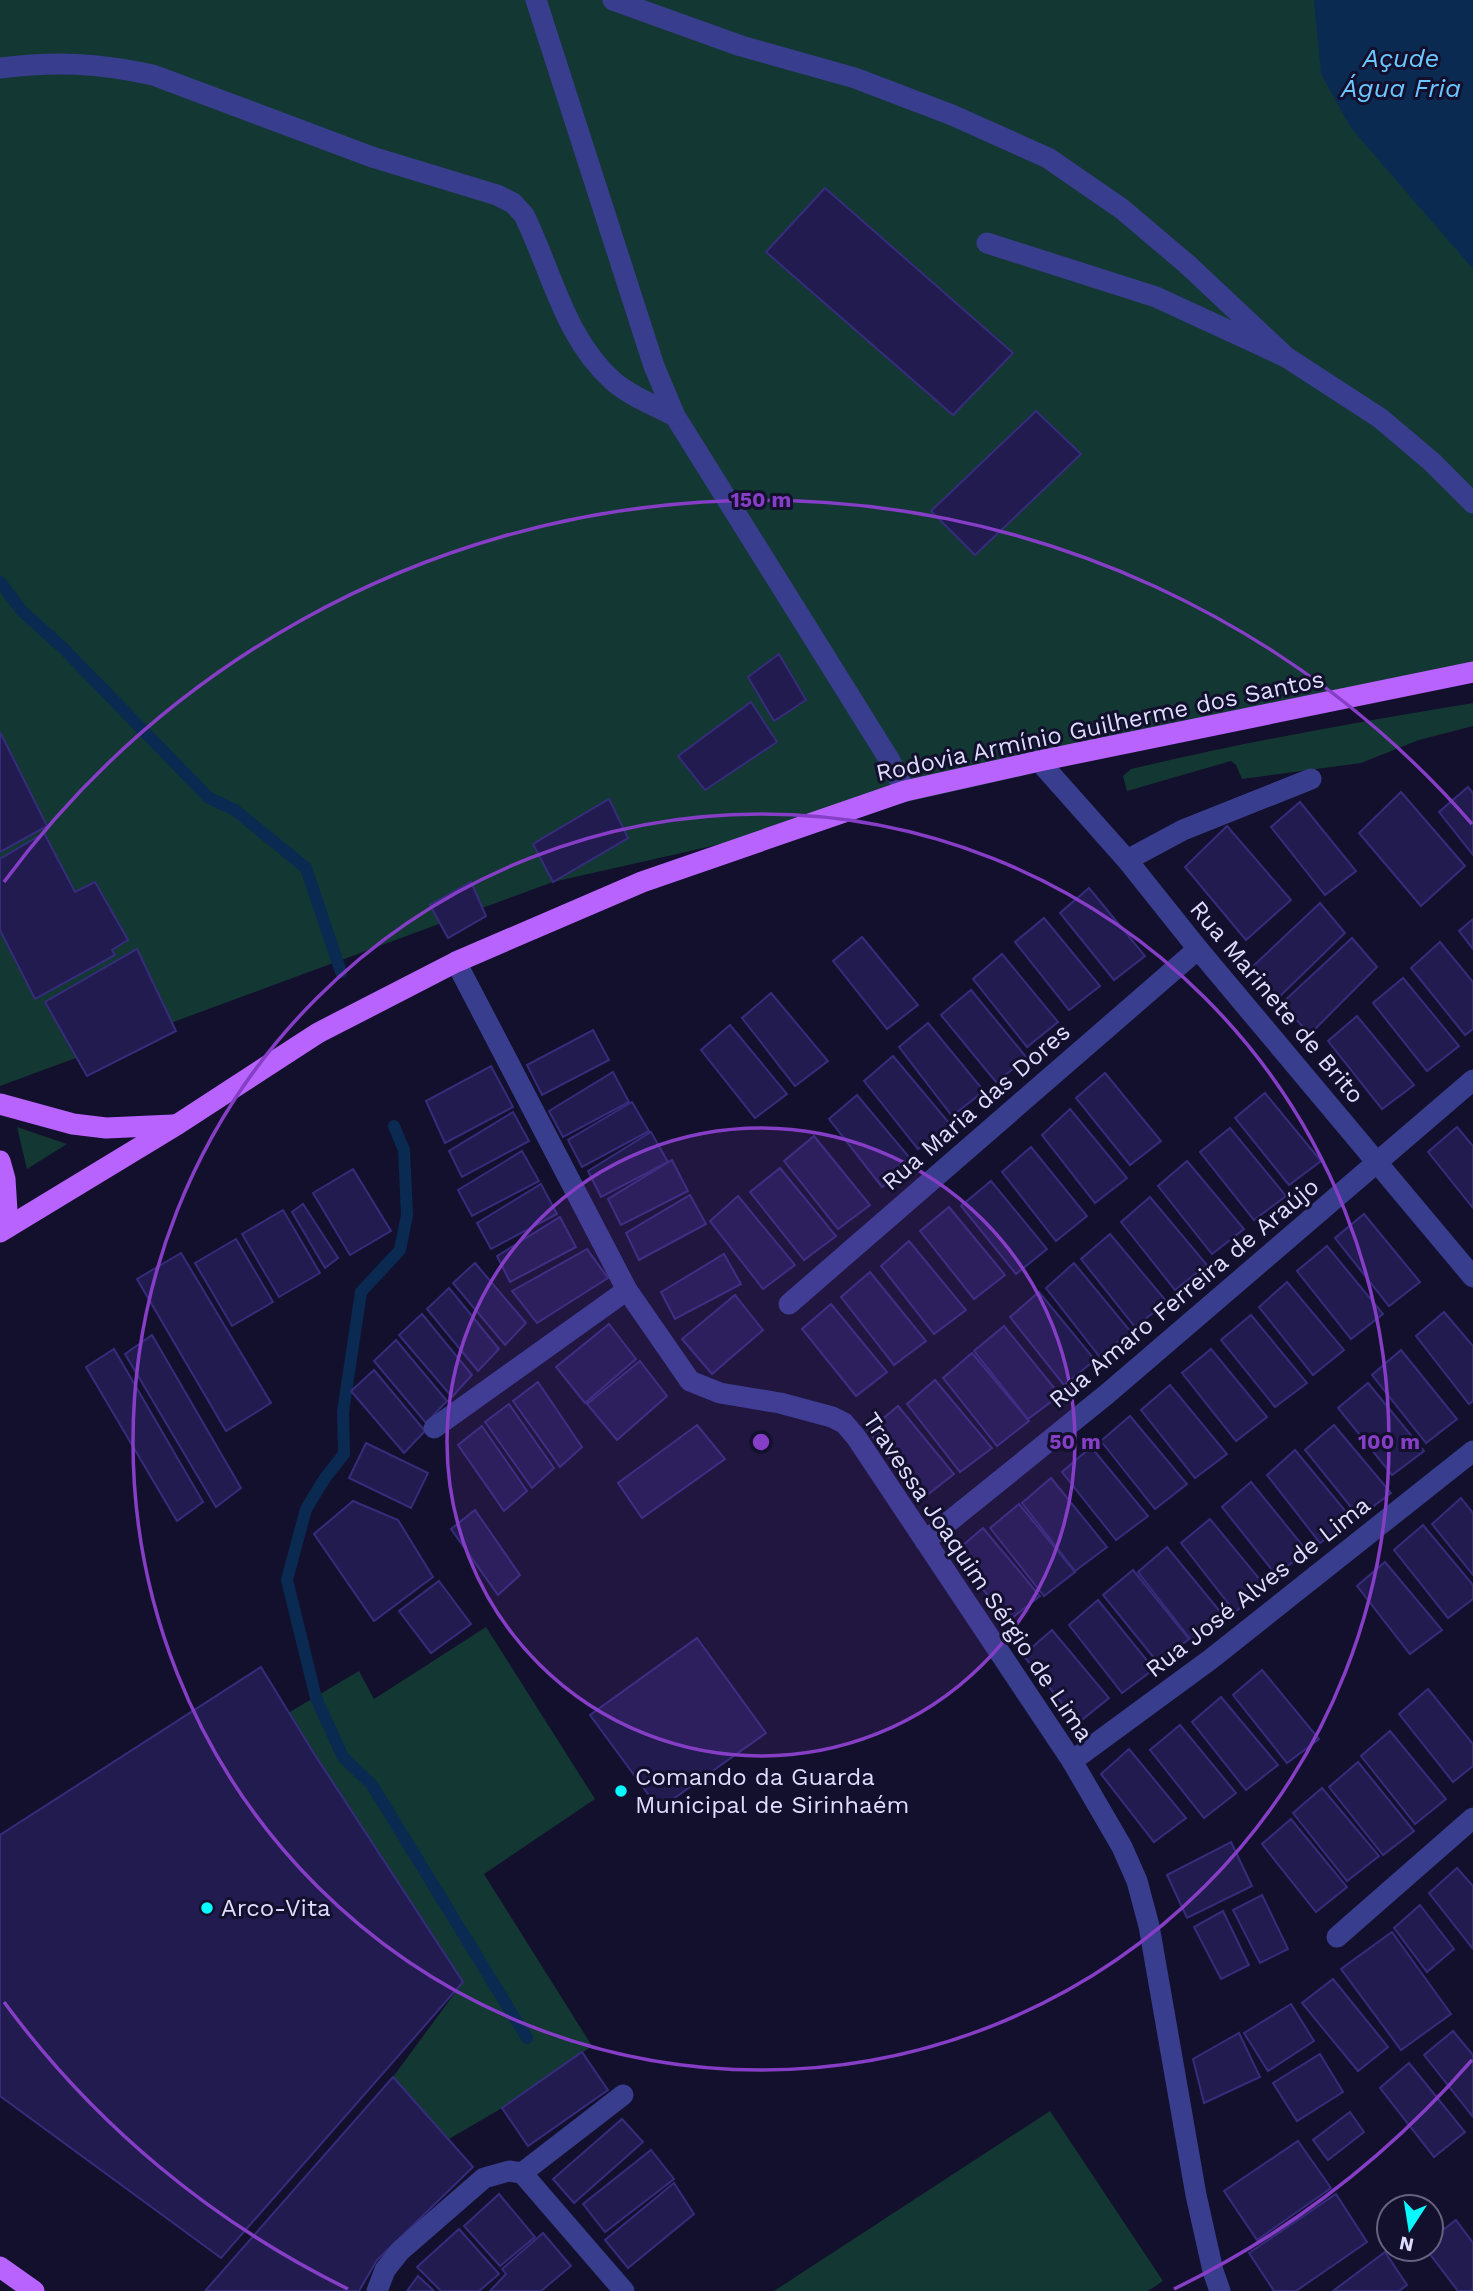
<svg xmlns="http://www.w3.org/2000/svg" width="1473" height="2291" font-family="'Work Sans',sans-serif">
<rect width="100%" height="100%" fill="#13102d"/>
<!-- green -->
<g fill="#133733">
<path d="M0 0H1473V674L553 882 0 1086Z"/>
<path d="M1473 703V726L1419 740 1361 763 1242 779 1236 765 1231 761 1127 791 1123 776 1131 769C1244 742 1358 722 1473 703Z"/>
<path d="M17 1127 67 1144 27 1169Z"/>
<path d="M486 1627 595 1799 484 1874 592 2046 502 2108 449 2139 393 2077 463 1982 288 1713 359 1671 374 1699Z"/>
<path d="M1050 2111 1163 2281 1148 2291H774Z"/>
</g>
<!-- water -->
<path fill="#0a2a52" d="M1314 0H1473V269L1351 128 1321 74Z"/>
<g fill="none" stroke-linecap="round" stroke-linejoin="round">
<!-- stream -->
<g stroke="#0a2a52" stroke-width="12">
<path d="M0 582 22 611 63 648 209 798 235 810 306 868 341 972"/>
<path d="M394 1126 404 1150 407 1215 400 1250 361 1292 343 1412 344 1454 325 1478 306 1509 287 1580 316 1698 343 1757 372 1785 527 2038"/>
</g>
</g>
<!-- building -->
<g fill="#221b4f" stroke="#362c7c" stroke-width="2">
<path d="M825 188 1013 353 953 415 766 252Z"/>
<path d="M1036 411 1081 454 975 555 931 511Z"/>
<path d="M779 654 806 700 774 721 748 677Z"/>
<path d="M751 702 777 742 705 790 678 756Z"/>
<path d="M0 732 47 826 0 852Z"/>
<path d="M1468 787 1473 793V855L1439 812Z"/>
<path d="M1401 792 1465 866 1421 906 1359 833Z"/>
<path d="M609 799 628 838 553 882 533 844Z"/>
<path d="M1300 802 1356 871 1325 895 1271 827Z"/>
<path d="M1227 826 1291 900 1246 940 1185 867Z"/>
<path d="M44 833 75 892 95 882 128 940 112 950 115 955 35 999 0 930V859Z"/>
<path d="M471 882 486 916 448 938 430 905Z"/>
<path d="M1089 888 1145 956 1114 980 1060 913Z"/>
<path d="M1320 903 1345 933 1277 999 1250 969Z"/>
<path d="M1044 918 1100 986 1069 1010 1015 942Z"/>
<path d="M1473 919V949L1459 931Z"/>
<path d="M862 937 918 1005 887 1029 833 961Z"/>
<path d="M1352 938 1377 967 1310 1034 1281 1004Z"/>
<path d="M1440 942 1473 982V1029L1465 1035 1411 968Z"/>
<path d="M137 949 176 1031 87 1076 45 1002Z"/>
<path d="M1002 954 1058 1022 1027 1047 973 979Z"/>
<path d="M1403 978 1459 1046 1427 1071 1373 1003Z"/>
<path d="M971 990 1027 1058 996 1082 941 1015Z"/>
<path d="M771 993 828 1061 795 1086 742 1018Z"/>
<path d="M1357 1016 1414 1085 1382 1109 1328 1041Z"/>
<path d="M928 1023 984 1091 952 1116 899 1047Z"/>
<path d="M730 1025 787 1094 755 1118 701 1050Z"/>
<path d="M593 1030 609 1060 542 1095 527 1065Z"/>
<path d="M893 1056 950 1124 918 1149 864 1081Z"/>
<path d="M491 1066 513 1107 445 1143 426 1101Z"/>
<path d="M613 1072 629 1102 563 1137 549 1111Z"/>
<path d="M1105 1073 1161 1141 1130 1165 1076 1098Z"/>
<path d="M1265 1093 1321 1161 1289 1185 1235 1118Z"/>
<path d="M857 1095 914 1163 882 1187 829 1119Z"/>
<path d="M632 1102 649 1131 582 1167 568 1140Z"/>
<path d="M1070 1109 1127 1178 1095 1203 1042 1135Z"/>
<path d="M513 1112 529 1141 462 1177 449 1151Z"/>
<path d="M1457 1127 1473 1146V1208L1428 1152Z"/>
<path d="M1230 1128 1286 1196 1254 1220 1200 1152Z"/>
<path d="M651 1132 668 1162 601 1197 588 1171Z"/>
<path d="M814 1136 870 1205 838 1229 784 1161Z"/>
<path d="M1031 1147 1087 1216 1056 1241 1002 1172Z"/>
<path d="M522 1151 539 1181 472 1216 458 1190Z"/>
<path d="M672 1160 688 1191 621 1225 608 1199Z"/>
<path d="M1187 1161 1244 1229 1212 1254 1158 1186Z"/>
<path d="M780 1168 836 1236 804 1260 750 1192Z"/>
<path d="M353 1169 391 1231 350 1255 313 1193Z"/>
<path d="M991 1181 1047 1249 1016 1274 961 1206Z"/>
<path d="M541 1184 557 1214 491 1249 477 1223Z"/>
<path d="M690 1195 706 1224 639 1260 626 1233Z"/>
<path d="M738 1196 795 1265 763 1289 710 1221Z"/>
<path d="M1150 1197 1207 1265 1175 1290 1121 1222Z"/>
<path d="M303 1204 338 1258 325 1268 292 1212Z"/>
<path d="M949 1207 1005 1275 974 1299 920 1231Z"/>
<path d="M283 1210 320 1273 279 1297 242 1234Z"/>
<path d="M1364 1214 1420 1282 1389 1306 1335 1238Z"/>
<path d="M560 1217 576 1247 510 1282 497 1256Z"/>
<path d="M1110 1234 1167 1302 1135 1327 1081 1259Z"/>
<path d="M236 1239 273 1302 232 1326 195 1263Z"/>
<path d="M909 1241 966 1310 934 1334 881 1266Z"/>
<path d="M1327 1246 1383 1314 1351 1339 1297 1271Z"/>
<path d="M587 1249 608 1278 537 1323 512 1291Z"/>
<path d="M181 1253 271 1403 226 1431 137 1279Z"/>
<path d="M724 1254 741 1284 675 1319 661 1292Z"/>
<path d="M475 1263 526 1323 505 1345 453 1283Z"/>
<path d="M1074 1263 1131 1332 1099 1356 1046 1288Z"/>
<path d="M870 1272 926 1341 894 1365 841 1297Z"/>
<path d="M1287 1282 1344 1350 1313 1375 1259 1307Z"/>
<path d="M449 1288 499 1349 478 1371 427 1309Z"/>
<path d="M1039 1292 1095 1360 1064 1385 1010 1317Z"/>
<path d="M735 1295 763 1330 712 1374 682 1339Z"/>
<path d="M831 1304 887 1372 856 1396 802 1329Z"/>
<path d="M1444 1312 1473 1346V1401L1469 1404 1416 1336Z"/>
<path d="M422 1314 472 1375 452 1397 399 1335Z"/>
<path d="M1251 1315 1307 1383 1275 1407 1221 1340Z"/>
<path d="M609 1324 636 1359 585 1403 556 1367Z"/>
<path d="M1004 1326 1060 1395 1028 1419 974 1351Z"/>
<path d="M152 1335 241 1488 216 1507 125 1354Z"/>
<path d="M396 1340 447 1401 426 1423 374 1361Z"/>
<path d="M114 1349 203 1502 177 1521 86 1367Z"/>
<path d="M1211 1349 1267 1417 1236 1441 1182 1373Z"/>
<path d="M1401 1350 1457 1419 1426 1443 1372 1375Z"/>
<path d="M972 1353 1029 1421 997 1446 943 1378Z"/>
<path d="M640 1361 667 1396 617 1440 587 1404Z"/>
<path d="M374 1370 425 1431 404 1453 351 1391Z"/>
<path d="M935 1380 992 1448 960 1472 907 1404Z"/>
<path d="M538 1382 582 1447 560 1467 513 1401Z"/>
<path d="M1368 1383 1424 1451 1392 1475 1338 1408Z"/>
<path d="M1170 1385 1227 1454 1195 1478 1141 1410Z"/>
<path d="M509 1404 554 1468 532 1488 485 1422Z"/>
<path d="M898 1406 954 1474 922 1499 868 1431Z"/>
<path d="M1130 1416 1187 1484 1155 1509 1101 1441Z"/>
<path d="M697 1425 725 1459 642 1518 618 1483Z"/>
<path d="M1334 1425 1391 1493 1359 1517 1305 1450Z"/>
<path d="M482 1426 527 1491 504 1511 458 1445Z"/>
<path d="M366 1443 428 1473 411 1508 349 1478Z"/>
<path d="M1091 1447 1148 1516 1116 1540 1062 1472Z"/>
<path d="M1295 1450 1352 1519 1320 1543 1267 1475Z"/>
<path d="M1051 1478 1107 1547 1075 1571 1022 1503Z"/>
<path d="M1251 1482 1307 1551 1276 1575 1222 1507Z"/>
<path d="M1461 1498 1473 1513V1575L1432 1524Z"/>
<path d="M353 1501 398 1520 433 1577 374 1621 314 1534Z"/>
<path d="M1019 1504 1075 1572 1044 1596 990 1528Z"/>
<path d="M475 1510 520 1575 498 1595 451 1529Z"/>
<path d="M1210 1519 1266 1587 1235 1612 1181 1543Z"/>
<path d="M1423 1525 1473 1585V1599L1448 1618 1394 1550Z"/>
<path d="M983 1528 1040 1596 1008 1621 954 1553Z"/>
<path d="M1167 1547 1223 1615 1191 1640 1138 1572Z"/>
<path d="M1385 1562 1442 1630 1410 1654 1357 1586Z"/>
<path d="M1133 1570 1189 1639 1158 1663 1103 1595Z"/>
<path d="M439 1581 471 1624 431 1653 399 1611Z"/>
<path d="M1098 1600 1154 1669 1122 1693 1069 1625Z"/>
<path d="M1052 1630 1109 1698 1078 1723 1023 1655Z"/>
<path d="M697 1638 766 1733 659 1809 590 1715Z"/>
<path d="M261 1667 313 1752 463 1982 221 2258 0 2096V1835Z"/>
<path d="M1262 1670 1319 1739 1287 1763 1233 1695Z"/>
<path d="M1428 1689 1473 1744V1766L1453 1782 1399 1714Z"/>
<path d="M1221 1697 1278 1765 1246 1790 1192 1722Z"/>
<path d="M1180 1725 1236 1793 1204 1818 1150 1750Z"/>
<path d="M1390 1731 1446 1799 1415 1824 1361 1756Z"/>
<path d="M1129 1749 1186 1818 1154 1842 1101 1774Z"/>
<path d="M1358 1762 1414 1831 1383 1855 1329 1787Z"/>
<path d="M1322 1788 1379 1856 1347 1881 1293 1813Z"/>
<path d="M1291 1819 1347 1887 1316 1912 1262 1844Z"/>
<path d="M1231 1842 1252 1886 1187 1918 1167 1875Z"/>
<path d="M1457 1868 1473 1886V1949L1429 1893Z"/>
<path d="M1262 1895 1288 1949 1260 1963 1233 1910Z"/>
<path d="M1420 1905 1454 1949 1427 1972 1394 1928Z"/>
<path d="M1223 1911 1249 1965 1221 1979 1194 1927Z"/>
<path d="M1392 1932 1451 2014 1401 2050 1341 1969Z"/>
<path d="M1333 1979 1388 2047 1358 2071 1302 2003Z"/>
<path d="M1291 2004 1314 2041 1268 2071 1244 2033Z"/>
<path d="M1453 2031 1473 2055V2117L1424 2055Z"/>
<path d="M1239 2033 1260 2077 1204 2103 1193 2059Z"/>
<path d="M582 2052 608 2090 528 2146 502 2108Z"/>
<path d="M1320 2054 1343 2092 1297 2121 1273 2083Z"/>
<path d="M1409 2063 1465 2132 1434 2157 1380 2088Z"/>
<path d="M393 2077 473 2167 377 2260 359 2291H205Z"/>
<path d="M1350 2112 1364 2132 1328 2160 1313 2140Z"/>
<path d="M622 2119 643 2142 574 2203 553 2179Z"/>
<path d="M1298 2141 1331 2188 1257 2240 1224 2191Z"/>
<path d="M651 2150 674 2179 605 2232 583 2204Z"/>
<path d="M674 2183 694 2214 628 2268 605 2240Z"/>
<path d="M499 2194 535 2237 500 2266 464 2226Z"/>
<path d="M1336 2194 1367 2242 1296 2291H1274L1249 2253Z"/>
<path d="M1456 2220 1473 2243V2289L1471 2291H1458L1426 2249H1431V2239Z"/>
<path d="M459 2229 499 2274 479 2291H441L417 2267Z"/>
<path d="M543 2233 571 2266 541 2291H490L506 2274 502 2269Z"/>
<path d="M1385 2252 1407 2285 1399 2291H1333Z"/>
<path d="M418 2276 434 2291H407Z"/>
</g>
<g fill="none" stroke-linecap="round" stroke-linejoin="round">
<!-- minor -->
<g stroke="#393d8e" stroke-width="21">
<path d="M536 0 654 366 675 416 889 759 905 791"/>
<path d="M613 0 741 46 855 78 952 115 1048 158 1122 209 1188 265 1286 357"/>
<path d="M0 68C57 61 97 63 153 75L372 157 497 195 513 203 524 215C552 272 564 337 613 381 630 396 656 406 675 416"/>
<path d="M987 243 1156 297 1286 357 1380 418 1432 462 1473 503"/>
<path d="M1039 761 1127 860 1198 949 1473 1277"/>
<path d="M1127 860 1183 830 1311 779"/>
<path d="M456 962 627 1290 690 1381 720 1393 780 1403 832 1417 844 1423 856 1437 1072 1761 1122 1847 1137 1881 1149 1926 1196 2195 1213 2271 1220 2291"/>
<path d="M789 1304 1198 949"/>
<path d="M434 1428 627 1290"/>
<path d="M925 1541 1107 1394 1473 1080"/>
<path d="M1072 1761 1211 1659 1473 1451"/>
<path d="M1337 1937 1473 1818"/>
<path d="M522 2173 623 2095"/>
<path d="M377 2291 385 2270 400 2251 484 2178 509 2171 522 2173 624 2291"/>
</g>
<!-- major -->
<g stroke="#b963ff" stroke-width="21">
<path d="M0 1104 73 1124 106 1128 173 1125"/>
<path d="M0 1161 5 1179 8 1227"/>
<path d="M0 1232 178 1124 318 1033 456 962 642 882 905 791 1039 761 1473 672"/>
<path d="M0 2267 34 2291"/>
</g>
</g>
<!-- distance rings -->
<circle cx="761" cy="1442" r="314" fill="#853ec5" fill-opacity=".12"/>
<g fill="none" stroke="#853ec5" stroke-width="3.5">
<circle cx="761" cy="1442" r="314"/>
<circle cx="761" cy="1442" r="628"/>
<path d="M1472 2060A942 942 0 0 1 1174 2289M348 2289A942 942 0 0 1 4 2002M4 882A942 942 0 0 1 1472 824"/>
</g>
<!-- markers -->
<g fill="#08f9ff" stroke="#13102d" stroke-width="2.5">
<circle cx="621" cy="1791" r="7"/>
<circle cx="207" cy="1908" r="7"/>
</g>
<g text-anchor="middle" dominant-baseline="central" stroke-width="6" stroke-linejoin="round" paint-order="stroke">
<!-- street labels -->
<g font-size="24" fill="#dedcff" stroke="#13102d">
<text transform="translate(1100 726) rotate(-12)">Rodovia Armínio Guilherme dos Santos</text>
<text transform="translate(1277 1002) rotate(50)">Rua Marinete de Brito</text>
<text transform="translate(976 1107) rotate(-41)">Rua Maria das Dores</text>
<text transform="translate(1184 1293) rotate(-40)">Rua Amaro Ferreira de Araújo</text>
<text transform="translate(978 1577) rotate(56)">Travessa Joaquim Sérgio de Lima</text>
<text transform="translate(1258 1587) rotate(-38)">Rua José Alves de Lima</text>
</g>
<!-- poi labels -->
<g font-size="24" fill="#dedcff" stroke="#13102d" text-anchor="start">
<text x="635" y="1777">Comando da Guarda<tspan x="635" dy="28">Municipal de Sirinhaém</tspan></text>
<text x="221" y="1908">Arco-Vita</text>
</g>
<!-- water labels -->
<g font-size="26" font-style="italic" fill="#6ac6ff" stroke="#13102d">
<text x="1401" y="58">Açude<tspan x="1401" dy="30">Água Fria</tspan></text>
</g>
</g>
<circle cx="761" cy="1442" r="10" fill="#853ec5" stroke="#13102d" stroke-width="3.5"/>
<g font-size="21" text-anchor="middle" font-weight="bold" fill="#853ec5" stroke="#13102d" stroke-width="6" stroke-linejoin="round" paint-order="stroke">
<text x="761" y="507">150 m</text>
<text x="1075" y="1449">50 m</text>
<text x="1389" y="1449">100 m</text>
</g>
<!-- north arrow -->
<g transform="translate(1410 2228) rotate(192)"><circle r="33" fill="#13102d" stroke="#646281" stroke-width="2"/>
<path d="M0-5L12 26L0 18L-12 26Z" fill="#08f9ff"/>
<text y="-10" font-size="19" font-weight="bold" text-anchor="middle" fill="#dedcff">N</text>
</g>
</svg>
